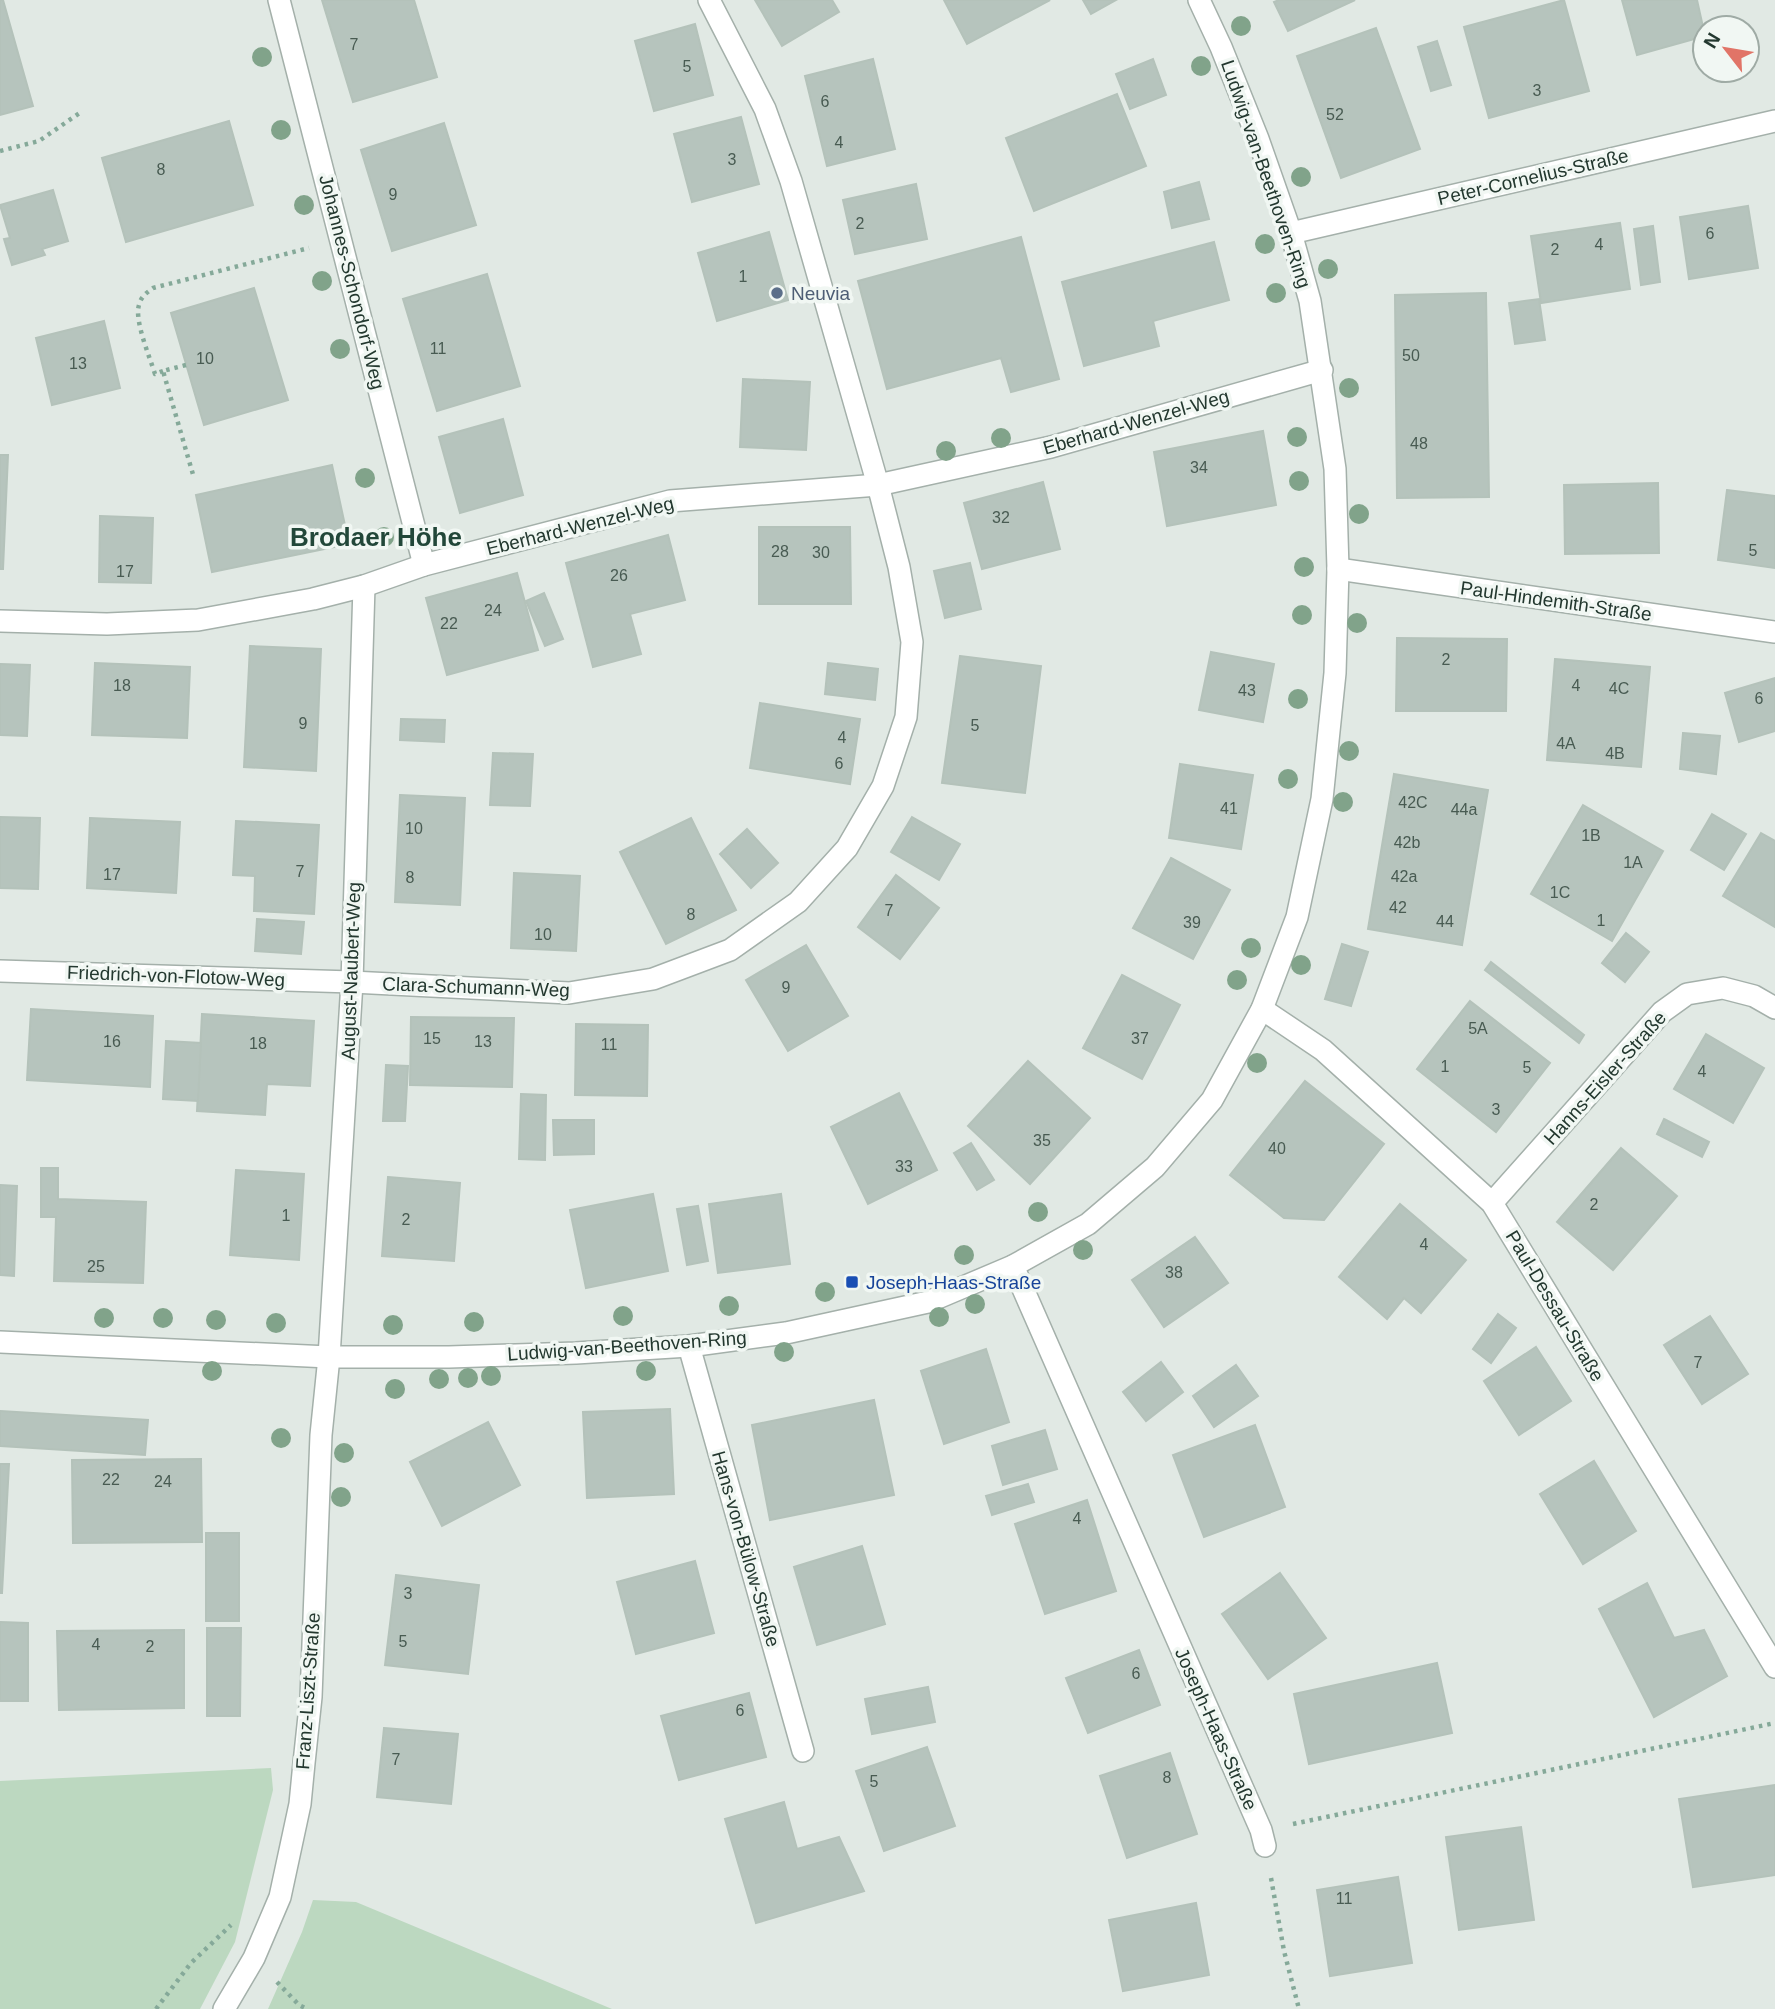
<svg xmlns="http://www.w3.org/2000/svg" width="1775" height="2009" font-family="Arial,sans-serif">
<rect width="100%" height="100%" fill="#e1e9e4"/>
<!-- green -->
<g fill="#bcd8c0">
<path d="M271 1768 273 1790 235 1942 200 2009H0V1781Z"/>
<path d="M313 1900 356 1902 612 2009H268L302 1932Z"/>
</g>
<!-- building -->
<g fill="#b6c4bd" stroke="#b4c2ba" stroke-width="2">
<path d="M0 0H3L33 106 0 115Z"/>
<path d="M322 0H414L437 77 353 102Z"/>
<path d="M755 0H832L839 12 782 46Z"/>
<path d="M944 0H1050L967 44Z"/>
<path d="M1083 0H1116L1091 14Z"/>
<path d="M1279 0H1355L1288 31 1274 2Z"/>
<path d="M1564 0 1589 91 1489 118 1464 27Z"/>
<path d="M1622 0H1697L1705 36 1637 55Z"/>
<path d="M695 24 713 95 654 111 635 41Z"/>
<path d="M1376 28 1420 149 1341 178 1297 56Z"/>
<path d="M1437 41 1451 85 1431 91 1418 47Z"/>
<path d="M873 59 895 149 827 166 805 76Z"/>
<path d="M1153 59 1166 95 1130 109 1116 74Z"/>
<path d="M1117 94 1146 166 1034 211 1006 138Z"/>
<path d="M741 117 759 184 692 202 674 134Z"/>
<path d="M229 121 253 205 126 242 102 158Z"/>
<path d="M444 123 476 225 392 251 361 150Z"/>
<path d="M1199 182 1209 219 1172 228 1164 192Z"/>
<path d="M916 184 927 239 855 254 843 200Z"/>
<path d="M53 190 68 241 42 249 45 255 12 265 4 239 10 238 0 205Z"/>
<path d="M1748 206 1758 268 1689 279 1680 217Z"/>
<path d="M1620 223 1630 289 1541 303 1531 236Z"/>
<path d="M1653 226 1660 282 1641 285 1634 229Z"/>
<path d="M769 232 788 300 717 321 698 253Z"/>
<path d="M1021 237 1059 379 1011 392 1001 358 887 389 858 281Z"/>
<path d="M1214 242 1229 300 1153 321 1159 346 1084 366 1062 282Z"/>
<path d="M487 274 520 386 437 411 403 299Z"/>
<path d="M254 288 288 400 204 425 171 313Z"/>
<path d="M1486 293 1489 497 1397 498 1395 295Z"/>
<path d="M1539 299 1545 340 1515 344 1509 303Z"/>
<path d="M104 321 120 388 52 405 36 338Z"/>
<path d="M743 379 810 382 806 450 740 447Z"/>
<path d="M503 419 523 495 460 513 439 437Z"/>
<path d="M1263 431 1276 505 1167 526 1154 452Z"/>
<path d="M0 455H8L3 569H0Z"/>
<path d="M332 465 349 544 212 572 196 495Z"/>
<path d="M1043 482 1060 549 982 569 964 503Z"/>
<path d="M1658 483 1659 553 1565 554 1564 485Z"/>
<path d="M1727 490 1775 496V568L1718 560Z"/>
<path d="M100 516 153 518 151 583 99 582Z"/>
<path d="M759 527H850L851 604H759Z"/>
<path d="M668 535 685 600 630 614 641 654 593 667 566 563Z"/>
<path d="M970 563 981 609 945 618 934 571Z"/>
<path d="M517 573 538 650 447 675 426 598Z"/>
<path d="M544 593 563 639 545 646 526 601Z"/>
<path d="M1397 638 1507 639 1506 711H1396Z"/>
<path d="M250 646 321 649 316 771 244 767Z"/>
<path d="M1211 652 1274 664 1263 722 1199 710Z"/>
<path d="M960 656 1041 666 1025 793 942 783Z"/>
<path d="M1555 659 1650 667 1641 767 1547 760Z"/>
<path d="M95 663 190 667 187 738 92 735Z"/>
<path d="M828 663 878 669 875 700 825 694Z"/>
<path d="M0 664 30 665 27 736 0 735Z"/>
<path d="M1775 678V731L1739 742 1725 693Z"/>
<path d="M760 703 860 719 850 784 750 768Z"/>
<path d="M401 719 445 720 444 742 400 740Z"/>
<path d="M1683 733 1720 736 1716 774 1680 769Z"/>
<path d="M493 753 533 754 530 806 490 805Z"/>
<path d="M1180 764 1253 775 1241 849 1169 838Z"/>
<path d="M1394 774 1488 790 1462 945 1368 929Z"/>
<path d="M400 795 465 798 460 905 395 902Z"/>
<path d="M1583 805 1663 851 1612 941 1531 894Z"/>
<path d="M1712 814 1746 834 1724 870 1691 850Z"/>
<path d="M0 817 40 818 38 889 0 888Z"/>
<path d="M912 817 960 844 939 880 891 852Z"/>
<path d="M90 818 180 822 176 893 87 888Z"/>
<path d="M691 818 736 910 666 944 620 852Z"/>
<path d="M236 821 319 825 314 914 254 911 255 876 233 875Z"/>
<path d="M747 829 778 863 751 888 720 854Z"/>
<path d="M1761 833 1775 841V927L1723 896Z"/>
<path d="M1171 858 1230 890 1193 959 1133 928Z"/>
<path d="M514 873 580 876 576 951 511 948Z"/>
<path d="M896 875 939 908 900 959 858 927Z"/>
<path d="M257 919 304 922 301 954 255 951Z"/>
<path d="M1626 933 1649 952 1625 982 1602 963Z"/>
<path d="M1342 944 1368 952 1351 1006 1325 999Z"/>
<path d="M806 945 848 1016 788 1051 746 980Z"/>
<path d="M1491 962 1584 1035 1579 1043 1485 970Z"/>
<path d="M1122 975 1180 1005 1142 1079 1083 1048Z"/>
<path d="M1470 1001 1550 1063 1496 1132 1417 1069Z"/>
<path d="M31 1009 153 1016 150 1087 27 1080Z"/>
<path d="M202 1014 314 1021 310 1086 267 1084 265 1115 197 1111Z"/>
<path d="M411 1017 514 1018 512 1087 410 1085Z"/>
<path d="M576 1024 648 1025 647 1096 575 1095Z"/>
<path d="M1706 1034 1764 1068 1733 1123 1674 1089Z"/>
<path d="M166 1041 201 1043 198 1101 163 1099Z"/>
<path d="M1028 1061 1090 1118 1030 1184 968 1126Z"/>
<path d="M386 1065 408 1066 405 1121H383Z"/>
<path d="M1305 1081 1384 1144 1324 1220 1284 1218 1230 1175Z"/>
<path d="M899 1093 937 1170 868 1204 831 1127Z"/>
<path d="M521 1094 546 1095 545 1160 519 1159Z"/>
<path d="M1664 1119 1709 1142 1702 1157 1657 1134Z"/>
<path d="M553 1120H594V1154L554 1155Z"/>
<path d="M971 1143 994 1180 977 1190 954 1153Z"/>
<path d="M1621 1148 1677 1196 1613 1270 1557 1222Z"/>
<path d="M41 1168H58V1199L146 1202 143 1283 54 1281 56 1217H41Z"/>
<path d="M236 1170 304 1174 299 1260 230 1255Z"/>
<path d="M388 1177 460 1183 454 1261 382 1256Z"/>
<path d="M0 1185 17 1186 14 1276 0 1275Z"/>
<path d="M653 1194 668 1271 586 1288 570 1210Z"/>
<path d="M781 1194 790 1264 718 1273 709 1204Z"/>
<path d="M1400 1204 1466 1260 1421 1313 1404 1298 1387 1319 1339 1277Z"/>
<path d="M698 1206 708 1261 687 1265 677 1209Z"/>
<path d="M1195 1237 1228 1283 1164 1327 1132 1280Z"/>
<path d="M1498 1314 1516 1328 1491 1363 1473 1349Z"/>
<path d="M1710 1316 1748 1374 1702 1404 1664 1345Z"/>
<path d="M1536 1347 1571 1401 1519 1435 1484 1381Z"/>
<path d="M986 1349 1009 1422 944 1444 921 1371Z"/>
<path d="M1161 1362 1183 1392 1146 1421 1123 1392Z"/>
<path d="M1236 1365 1258 1396 1214 1427 1193 1396Z"/>
<path d="M874 1400 894 1495 770 1520 752 1425Z"/>
<path d="M670 1409 674 1494 587 1498 583 1412Z"/>
<path d="M0 1411 148 1420 145 1455 0 1446Z"/>
<path d="M488 1422 520 1485 442 1526 410 1462Z"/>
<path d="M1255 1425 1285 1507 1204 1537 1173 1455Z"/>
<path d="M1045 1430 1057 1469 1003 1485 992 1446Z"/>
<path d="M201 1459 202 1542 73 1543 72 1460Z"/>
<path d="M1594 1461 1636 1531 1583 1564 1540 1494Z"/>
<path d="M0 1464H9L2 1593H0Z"/>
<path d="M1028 1484 1034 1502 992 1515 986 1496Z"/>
<path d="M1087 1500 1116 1591 1045 1614 1015 1524Z"/>
<rect x="206" y="1533" width="33" height="88"/>
<path d="M862 1546 885 1624 817 1645 794 1567Z"/>
<path d="M695 1561 714 1633 636 1654 617 1582Z"/>
<path d="M1280 1573 1326 1638 1268 1679 1222 1614Z"/>
<path d="M396 1575 479 1585 468 1674 385 1665Z"/>
<path d="M1647 1583 1674 1638 1704 1630 1727 1676 1654 1717 1599 1609Z"/>
<path d="M0 1622 28 1623V1701H0Z"/>
<path d="M207 1628H241L240 1716H207Z"/>
<path d="M184 1630V1708L59 1710 57 1631Z"/>
<path d="M1139 1650 1160 1705 1088 1733 1066 1678Z"/>
<path d="M1437 1663 1452 1733 1309 1764 1294 1694Z"/>
<path d="M928 1687 935 1722 872 1734 865 1699Z"/>
<path d="M749 1693 766 1757 679 1780 661 1716Z"/>
<path d="M384 1728 458 1734 451 1804 377 1797Z"/>
<path d="M927 1747 955 1826 884 1851 856 1771Z"/>
<path d="M1170 1753 1197 1834 1127 1858 1100 1776Z"/>
<path d="M1775 1785V1875L1693 1887 1679 1799Z"/>
<path d="M784 1802 797 1849 839 1837 864 1891 756 1923 725 1819Z"/>
<path d="M1521 1827 1534 1920 1459 1930 1446 1837Z"/>
<path d="M1398 1877 1412 1963 1330 1976 1317 1890Z"/>
<path d="M1196 1903 1209 1975 1123 1991 1109 1920Z"/>
</g>
<g fill="none" stroke-linecap="round" stroke-linejoin="round">
<!-- minor casing -->
<g stroke="#a4b0aa" stroke-width="24">
<g id="minor">
<path d="M279 0 424 565"/>
<path d="M1291 233 1775 121"/>
<path d="M1338 569 1775 632"/>
<path d="M0 621 107 624 198 620 313 599 364 586 424 565 670 501 878 485 1051 447 1322 370"/>
<path d="M0 971 352 982 569 993 653 979 730 950 798 902 847 848 883 786 906 717 912 642 899 567 878 485 791 181 765 109 709 0"/>
<path d="M1262 1009 1323 1050 1492 1203 1775 1667"/>
<path d="M1492 1203 1662 1012 1687 994 1723 988 1754 996 1775 1008"/>
<path d="M1013 1266 1261 1830 1265 1846"/>
<path d="M0 1342 329 1357H449L576 1353 689 1346 786 1333 928 1302 1013 1266 1088 1224 1155 1167 1212 1100 1262 1009 1297 917 1322 799 1335 673 1338 569 1335 469 1310 301 1291 233 1258 139 1221 47 1199 0"/>
<path d="M689 1346 803 1751"/>
<path d="M224 2009 254 1958 280 1897 300 1804 304 1763 311 1697 321 1435 329 1357 352 982 364 586"/>
</g>
</g>
<!-- path -->
<g stroke="#85a999" stroke-width="4.5" stroke-dasharray="3.5 5" stroke-linecap="butt">
<path d="M0 151 39 141 81 112"/>
<path d="M186 365 163 371 194 478"/>
<path d="M163 371 155 374C150 358 134 320 139 305 141 297 146 293 153 288L309 248"/>
<path d="M1293 1824 1775 1723"/>
<path d="M1271 1878 1284 1951 1299 2009"/>
<path d="M277 1982 299 2005 307 2009"/>
<path d="M156 2009 191 1963 231 1925"/>
</g>
<!-- minor -->
<use href="#minor" stroke="#fff" stroke-width="21"/>
</g>
<!-- trees -->
<g fill="#81a38a">
<circle cx="1241" cy="26" r="10"/>
<circle cx="262" cy="57" r="10"/>
<circle cx="1201" cy="66" r="10"/>
<circle cx="281" cy="130" r="10"/>
<circle cx="1301" cy="177" r="10"/>
<circle cx="304" cy="205" r="10"/>
<circle cx="1265" cy="244" r="10"/>
<circle cx="1328" cy="269" r="10"/>
<circle cx="322" cy="281" r="10"/>
<circle cx="1276" cy="293" r="10"/>
<circle cx="340" cy="349" r="10"/>
<circle cx="1349" cy="388" r="10"/>
<circle cx="1297" cy="437" r="10"/>
<circle cx="1001" cy="438" r="10"/>
<circle cx="946" cy="451" r="10"/>
<circle cx="365" cy="478" r="10"/>
<circle cx="1299" cy="481" r="10"/>
<circle cx="1359" cy="514" r="10"/>
<circle cx="384" cy="537" r="10"/>
<circle cx="1304" cy="567" r="10"/>
<circle cx="1302" cy="615" r="10"/>
<circle cx="1357" cy="623" r="10"/>
<circle cx="1298" cy="699" r="10"/>
<circle cx="1349" cy="751" r="10"/>
<circle cx="1288" cy="779" r="10"/>
<circle cx="1343" cy="802" r="10"/>
<circle cx="1251" cy="948" r="10"/>
<circle cx="1301" cy="965" r="10"/>
<circle cx="1237" cy="980" r="10"/>
<circle cx="1257" cy="1063" r="10"/>
<circle cx="1038" cy="1212" r="10"/>
<circle cx="1083" cy="1250" r="10"/>
<circle cx="964" cy="1255" r="10"/>
<circle cx="825" cy="1292" r="10"/>
<circle cx="975" cy="1304" r="10"/>
<circle cx="729" cy="1306" r="10"/>
<circle cx="623" cy="1316" r="10"/>
<circle cx="939" cy="1317" r="10"/>
<circle cx="104" cy="1318" r="10"/>
<circle cx="163" cy="1318" r="10"/>
<circle cx="216" cy="1320" r="10"/>
<circle cx="474" cy="1322" r="10"/>
<circle cx="276" cy="1323" r="10"/>
<circle cx="393" cy="1325" r="10"/>
<circle cx="784" cy="1352" r="10"/>
<circle cx="212" cy="1371" r="10"/>
<circle cx="646" cy="1371" r="10"/>
<circle cx="491" cy="1376" r="10"/>
<circle cx="468" cy="1378" r="10"/>
<circle cx="439" cy="1379" r="10"/>
<circle cx="395" cy="1389" r="10"/>
<circle cx="281" cy="1438" r="10"/>
<circle cx="344" cy="1453" r="10"/>
<circle cx="341" cy="1497" r="10"/>
</g>
<!-- markers -->
<circle fill="#5c6f8a" stroke="#f1f7f3" stroke-width="2.5" cx="777" cy="293" r="7"/>
<rect fill="#1a4fb4" stroke="#f1f7f3" stroke-width="2.5" x="845" y="1275" width="14" height="14" rx="3.5"/>
<g text-anchor="middle" dominant-baseline="central" stroke-width="7" stroke-linejoin="round" paint-order="stroke">
<!-- number labels -->
<g font-size="16" fill="#485b52">
<text x="354" y="44">7</text>
<text x="687" y="66">5</text>
<text x="1537" y="90">3</text>
<text x="825" y="101">6</text>
<text x="1335" y="114">52</text>
<text x="839" y="142">4</text>
<text x="732" y="159">3</text>
<text x="161" y="169">8</text>
<text x="393" y="194">9</text>
<text x="860" y="223">2</text>
<text x="1710" y="233">6</text>
<text x="1599" y="244">4</text>
<text x="1555" y="249">2</text>
<text x="743" y="276">1</text>
<text x="438" y="348">11</text>
<text x="1411" y="355">50</text>
<text x="205" y="358">10</text>
<text x="78" y="363">13</text>
<text x="1419" y="443">48</text>
<text x="1199" y="467">34</text>
<text x="1001" y="517">32</text>
<text x="1753" y="550">5</text>
<text x="780" y="551">28</text>
<text x="821" y="552">30</text>
<text x="125" y="571">17</text>
<text x="619" y="575">26</text>
<text x="493" y="610">24</text>
<text x="449" y="623">22</text>
<text x="1446" y="659">2</text>
<text x="122" y="685">18</text>
<text x="1576" y="685">4</text>
<text x="1619" y="688">4C</text>
<text x="1247" y="690">43</text>
<text x="1759" y="698">6</text>
<text x="303" y="723">9</text>
<text x="975" y="725">5</text>
<text x="842" y="737">4</text>
<text x="1566" y="743">4A</text>
<text x="1615" y="753">4B</text>
<text x="839" y="763">6</text>
<text x="1413" y="802">42C</text>
<text x="1229" y="808">41</text>
<text x="1464" y="809">44a</text>
<text x="414" y="828">10</text>
<text x="1591" y="835">1B</text>
<text x="1407" y="842">42b</text>
<text x="1633" y="862">1A</text>
<text x="300" y="871">7</text>
<text x="112" y="874">17</text>
<text x="1404" y="876">42a</text>
<text x="410" y="877">8</text>
<text x="1560" y="892">1C</text>
<text x="1398" y="907">42</text>
<text x="889" y="910">7</text>
<text x="691" y="914">8</text>
<text x="1601" y="920">1</text>
<text x="1445" y="921">44</text>
<text x="1192" y="922">39</text>
<text x="543" y="934">10</text>
<text x="786" y="987">9</text>
<text x="1478" y="1028">5A</text>
<text x="432" y="1038">15</text>
<text x="1140" y="1038">37</text>
<text x="112" y="1041">16</text>
<text x="483" y="1041">13</text>
<text x="258" y="1043">18</text>
<text x="609" y="1044">11</text>
<text x="1445" y="1066">1</text>
<text x="1527" y="1067">5</text>
<text x="1702" y="1071">4</text>
<text x="1496" y="1109">3</text>
<text x="1042" y="1140">35</text>
<text x="1277" y="1148">40</text>
<text x="904" y="1166">33</text>
<text x="1594" y="1204">2</text>
<text x="286" y="1215">1</text>
<text x="406" y="1219">2</text>
<text x="1424" y="1244">4</text>
<text x="96" y="1266">25</text>
<text x="1174" y="1272">38</text>
<text x="1698" y="1362">7</text>
<text x="111" y="1479">22</text>
<text x="163" y="1481">24</text>
<text x="1077" y="1518">4</text>
<text x="408" y="1593">3</text>
<text x="403" y="1641">5</text>
<text x="96" y="1644">4</text>
<text x="150" y="1646">2</text>
<text x="1136" y="1673">6</text>
<text x="740" y="1710">6</text>
<text x="396" y="1759">7</text>
<text x="1167" y="1777">8</text>
<text x="874" y="1781">5</text>
<text x="1344" y="1898">11</text>
</g>
<!-- street labels -->
<g font-size="19" fill="#23382f" stroke="#f1f7f3">
<text transform="translate(1266 174) rotate(71)">Ludwig-van-Beethoven-Ring</text>
<text transform="translate(1533 177) rotate(-13)">Peter-Cornelius-Straße</text>
<text transform="translate(352 282) rotate(76)">Johannes-Schondorf-Weg</text>
<text transform="translate(1136 422) rotate(-16)">Eberhard-Wenzel-Weg</text>
<text transform="translate(580 526) rotate(-14)">Eberhard-Wenzel-Weg</text>
<text transform="translate(1556 601) rotate(8)">Paul-Hindemith-Straße</text>
<text transform="translate(351 971) rotate(-88)">August-Naubert-Weg</text>
<text transform="translate(176 976) rotate(2)">Friedrich-von-Flotow-Weg</text>
<text transform="translate(476 987) rotate(2)">Clara-Schumann-Weg</text>
<text transform="translate(1605 1078) rotate(-48)">Hanns-Eisler-Straße</text>
<text transform="translate(1555 1306) rotate(59)">Paul-Dessau-Straße</text>
<text transform="translate(627 1346) rotate(-4)">Ludwig-van-Beethoven-Ring</text>
<text transform="translate(746 1549) rotate(74)">Hans-von-Bülow-Straße</text>
<text transform="translate(308 1691) rotate(-86)">Franz-Liszt-Straße</text>
<text transform="translate(1216 1729) rotate(66)">Joseph-Haas-Straße</text>
</g>
<!-- service labels -->
<g font-size="19" fill="#4e5e75" stroke="#f1f7f3" text-anchor="start">
<text x="791" y="293">Neuvia</text>
</g>
<!-- transit labels -->
<g font-size="19" fill="#164399" stroke="#f1f7f3" text-anchor="start">
<text x="866" y="1282">Joseph-Haas-Straße</text>
</g>
<!-- district labels -->
<g font-size="26" font-weight="bold" fill="#224739" stroke="#f1f7f3">
<text x="376" y="537">Brodaer Höhe</text>
</g>
</g>
<!-- north arrow -->
<g transform="translate(1726 49) rotate(301)"><circle r="33" fill="#f1f7f3" stroke="#9faba5" stroke-width="2"/>
<path d="M0-5L12 26L0 18L-12 26Z" fill="#e17467"/>
<text y="-10" font-size="19" font-weight="bold" text-anchor="middle" fill="#23382f">N</text>
</g>
</svg>
